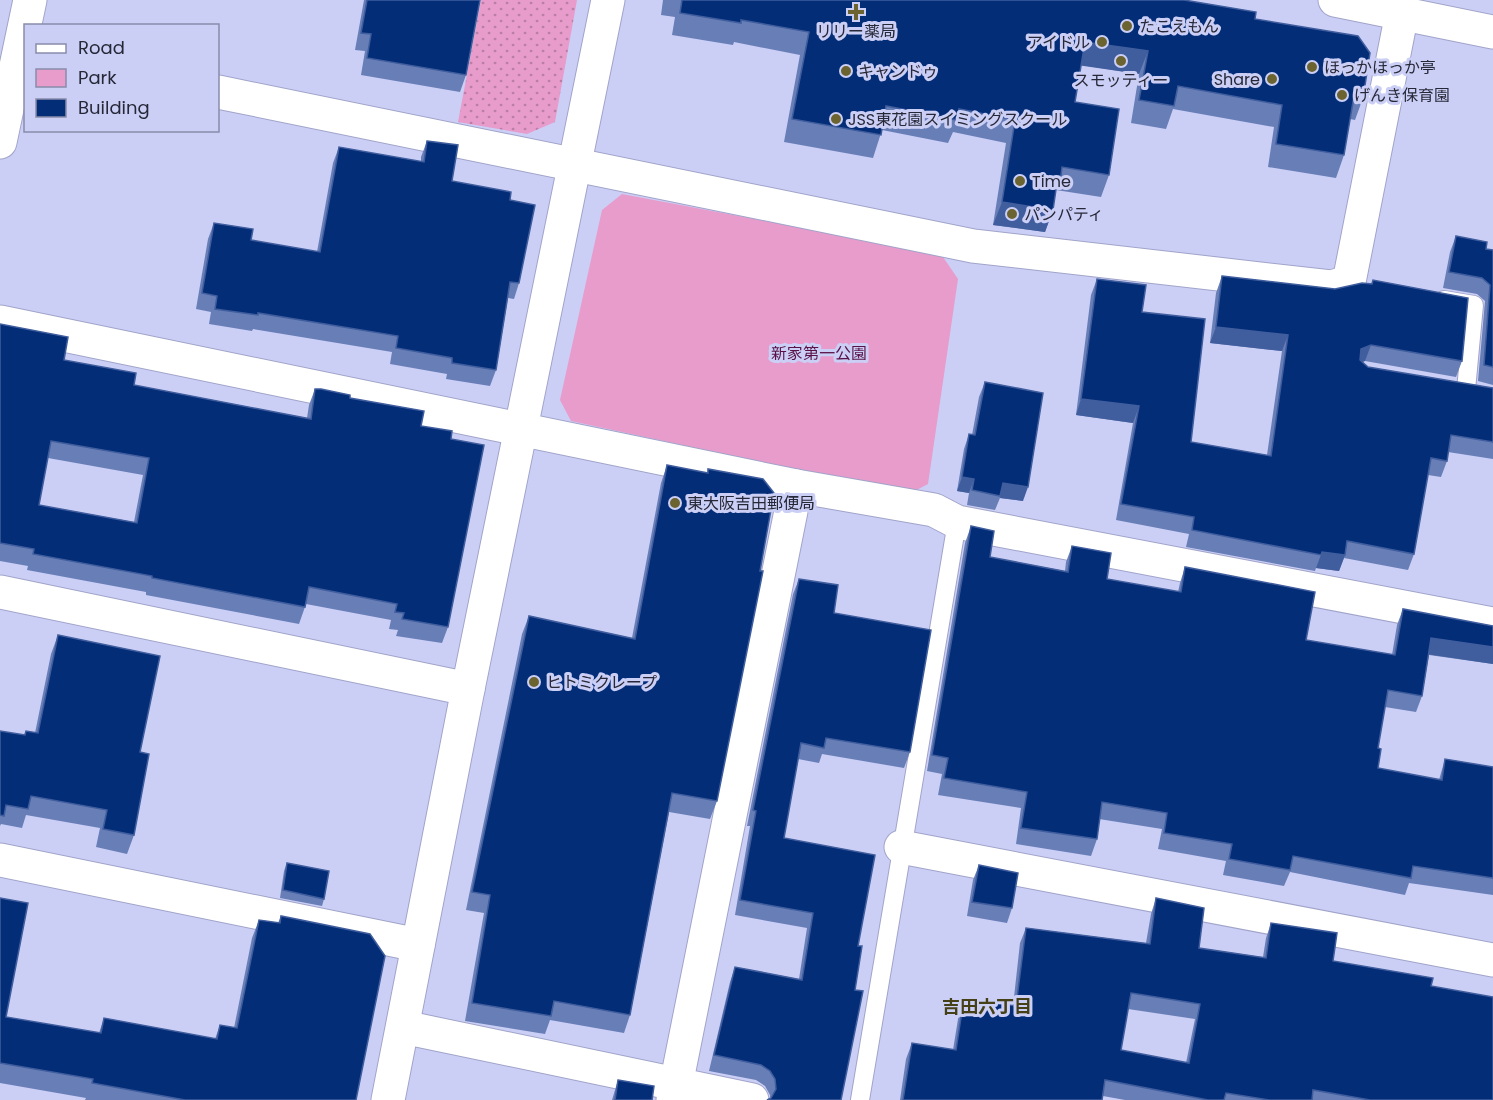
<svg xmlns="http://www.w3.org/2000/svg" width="1493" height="1100" font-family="Poppins,'Noto Sans JP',sans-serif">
<defs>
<pattern id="grass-dots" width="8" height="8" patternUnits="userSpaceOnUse" patternTransform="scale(1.5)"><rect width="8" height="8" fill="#e79ccb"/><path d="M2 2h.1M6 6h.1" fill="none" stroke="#bb7fa6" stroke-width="1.8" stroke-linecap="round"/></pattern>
</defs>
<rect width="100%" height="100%" fill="#cbcff6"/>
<!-- grass -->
<path fill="url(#grass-dots)" d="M481 0H577L555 122 527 134 458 122Z"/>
<!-- park -->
<path fill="#e79ccb" d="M622 194 941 254 958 279 928 484 909 494 571 421 560 400 602 210Z"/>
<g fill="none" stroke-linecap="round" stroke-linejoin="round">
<!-- lane casing -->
<g stroke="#a1a4c9" stroke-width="20">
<g id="lane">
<path d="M1444 300 1474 305 1466 390"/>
<path d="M860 1100 957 522"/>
</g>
</g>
<!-- street casing -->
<g stroke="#a1a4c9" stroke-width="35">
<g id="street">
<path d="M218 92 973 246 1331 287 1349 282 1402 13"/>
<path d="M0 142 30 0"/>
<path d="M0 322 796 486 934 510 957 522 1493 624"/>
<path d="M0 592 468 689"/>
<path d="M901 847 1493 960"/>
<path d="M0 860 418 945"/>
<path d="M403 1027 752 1100"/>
<path d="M673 1100 796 486"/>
</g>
</g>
<!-- secondary casing -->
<g stroke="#a1a4c9" stroke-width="35">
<g id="secondary">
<path d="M1335 0 1493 32"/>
<path d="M388 1100 468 689 608 0"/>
</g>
</g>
<!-- lane -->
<use href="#lane" stroke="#fff" stroke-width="18"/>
<!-- street -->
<use href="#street" stroke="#fff" stroke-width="33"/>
<!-- secondary -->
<use href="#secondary" stroke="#fff" stroke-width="33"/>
</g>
<!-- wall -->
<g fill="#687eb7" fill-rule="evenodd">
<path d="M364 0H480L466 75 460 92 361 75 365 51 355 50Z"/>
<path d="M663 0H1184L1255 19 1363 98 1355 120 1350 119 1344 155 1336 178 1268 167 1274 127 1173 109 1166 129 1131 123 1139 74 1081 65 1075 102 1109 175 1101 197 1056 190 1053 210 1045 232 993 225 1006 143 953 132 948 143 882 130 873 158 784 142 800 55 734 42 733 45 672 35 675 17 661 15Z"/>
<path d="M427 141 452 181 510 200 519 283 514 299 508 298 496 370 490 386 446 379 447 374 390 364 392 352 253 329 252 331 209 324 211 312 196 309 208 239 214 223 251 240 317 252 333 163 339 147 421 162V157Z"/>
<path d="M1456 236 1486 249 1493 250V385L1478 381 1485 301 1477 294 1443 288 1450 252Z"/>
<path d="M1222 276 1335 289 1371 284 1373 280 1462 361 1456 377 1365 361 1362 362 1368 367 1493 388V459L1448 452 1447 461 1441 477 1428 475 1414 554 1408 570 1344 558 1339 571 1316 568 1315 571 1186 547 1189 534 1116 520 1133 423 1076 415 1091 295 1097 279 1142 312 1191 442 1267 455 1282 351 1210 343 1216 293Z"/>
<path d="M0 324 64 360 134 385 307 418 309 405 315 389 350 398 421 426 451 439 448 627 442 643 396 636 398 630 389 629 391 620 306 604 299 624 146 595V592L27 570 28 566 0 561ZM48 458 143 475 134 522 39 505Z"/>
<path d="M985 382 1023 501 1000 498 995 510 967 505 969 493 957 491 964 449 969 434 972 435 979 397Z"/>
<path d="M667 465 707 473 708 469 717 801 710 819 669 812 630 1015 624 1033 550 1020 545 1034 465 1021 484 913 466 910 522 634 529 616 632 638 661 483Z"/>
<path d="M971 526 990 557 1065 571 1066 562 1072 546 1107 579 1178 592 1180 583 1185 567 1306 640 1392 655 1397 625 1403 609 1493 626V664L1429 655 1422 696 1416 712 1385 707 1378 748V768L1439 780 1445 759 1493 767V895L1409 883 1405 895 1290 872 1284 886 1223 875 1226 861 1158 849 1162 829 1099 819 1097 839 1091 856 1016 844 1021 808 938 795 942 774 927 771 965 543Z"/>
<path d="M799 579 834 613 910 752 904 768 822 754 819 763 798 759 784 838 858 946 855 990 770 1098V1095L765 1086 756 1080 709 1071 730 982 735 967 799 979 807 928 735 915 750 826H747L793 594Z"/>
<path d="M58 635 140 752 134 835 127 854 96 847 100 828 26 815 22 828 1 824 0 826V731L24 735 26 731 35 733 51 654Z"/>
<path d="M287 863 324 899 322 906 280 898 284 871Z"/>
<path d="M979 865 1012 908 1007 923 967 916 973 880Z"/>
<path d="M0 898 6 1017 99 1033 104 1018 215 1039 220 1025 234 1028 252 938 259 920 278 923 281 916 356 1100H85L86 1098 0 1083Z"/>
<path d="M1156 898 1199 948 1263 957 1266 938 1271 923 1333 961 1431 986 1493 1100H1125L1103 1096 1102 1100H900L906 1059 912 1043 953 1050 959 1013 964 998 1013 1006 1020 943 1026 928 1146 943 1151 914ZM1128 1009 1195 1019 1186 1063 1121 1050Z"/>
<path d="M618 1080 652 1100H612Z"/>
</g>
<!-- shaded-wall -->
<g fill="#405e9e">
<path d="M1085 42 1148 51 1139 74 1077 65Z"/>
<path d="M1002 202 1053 210 1045 232 993 225Z"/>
<path d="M1216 327 1288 335 1282 351 1210 343Z"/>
<path d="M1371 345 1365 361 1355 365 1361 349Z"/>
<path d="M1081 399 1139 406 1133 423 1076 415Z"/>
<path d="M962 477 974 479 969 493 957 491Z"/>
<path d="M1003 483 1028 487 1023 501 1000 498Z"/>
<path d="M1322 552 1345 555 1339 571 1316 568Z"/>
<path d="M1431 638 1493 647V664L1426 654Z"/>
</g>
<!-- building -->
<g fill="#042d78" stroke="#405e9e" stroke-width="1.5" fill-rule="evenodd">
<path d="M367 0H480L466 75 367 58 371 34 361 33Z"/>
<path d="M682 0H1184L1256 12 1255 19 1358 36 1370 53 1363 98 1354 96 1344 155 1276 144 1282 105 1178 86 1174 106 1139 100 1148 51 1085 42 1075 102 1119 109 1109 175 1062 167 1061 176H1058L1053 210 1002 202 1015 120 959 109 957 120 886 106 881 135 792 119 809 32 741 20V23L680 13Z"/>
<path d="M427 141 458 145 452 181 511 192 510 200 535 205 519 283 510 282 496 370 452 363V358L396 348 398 336 258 313V315L215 309 217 296 202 293 214 223 253 229 251 240 320 252 339 147 424 162Z"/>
<path d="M1456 236 1487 242 1486 249 1493 250V367L1484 365 1490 285 1482 278 1449 272Z"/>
<path d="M1222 276 1335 289 1362 283 1372 284 1373 280 1468 298 1462 361 1371 345 1361 349 1360 360 1368 367 1493 388V442L1451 435 1447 461 1431 458 1414 554 1347 541 1345 555 1322 552 1321 555 1192 530 1194 517 1121 504 1139 406 1081 399 1097 279 1146 285 1142 312 1205 319 1191 442 1271 456 1288 335 1216 327Z"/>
<path d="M0 324 68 337 64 360 136 373 134 385 311 419 315 389H321L350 395V398L424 411 421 426 452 431 451 439 484 445 448 627 402 619 404 613 395 612 397 604 309 587 305 607 152 578V576L33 554 34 549 0 543ZM51 441 149 458 137 523 39 505Z"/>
<path d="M985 382 1043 393 1028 487 1003 483 1000 496 972 490 974 479 962 477 969 434 975 435Z"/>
<path d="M667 465 708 473V469L763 479 774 493 760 571H763L717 801 672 793 630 1015 554 1001 551 1016 472 1003 490 895 472 892 529 616 635 639Z"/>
<path d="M971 526 994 531 990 557 1068 572 1072 546 1111 553 1107 579 1181 592 1185 567 1315 592 1306 640 1395 655 1403 609 1493 626V647L1431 638 1422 696 1388 690 1378 748 1381 749 1378 768 1442 780 1445 759 1493 767V878L1413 866 1411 878 1293 856 1290 870 1229 859 1232 844 1164 833 1167 813 1102 802 1097 839 1021 828 1027 792 944 778 948 758 932 755Z"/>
<path d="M799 579 838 585 834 613 931 630 910 752 826 738 824 748 801 743 784 838 875 855 858 946H862L855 990 863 991 841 1100H767L771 1098 776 1089 775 1079 770 1071 761 1065 714 1055 735 967 802 980 813 913 740 900 756 811 753 810Z"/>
<path d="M58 635 160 656 140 752 149 754 134 835 103 829 107 810 31 796 28 809 6 805 4 816 0 815V731L25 735 26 731 38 733Z"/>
<path d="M287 863 329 871 324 899 283 890Z"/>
<path d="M979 865 1018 873 1012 908 972 902Z"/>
<path d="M0 898 28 903 6 1017 101 1033 104 1018 217 1039 220 1025 237 1028 259 920 280 923 281 916 370 934 385 956 356 1100H185L92 1083 93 1079 0 1063Z"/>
<path d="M1156 898 1204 908 1199 948 1266 958 1271 923 1337 933 1333 961 1433 978 1431 986 1493 997V1100H1370L1313 1090 1312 1100H1269L1226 1093 1224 1100H1208L1105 1080 1102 1100H903L912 1043 956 1050 964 998 1016 1006 1026 928 1150 944ZM1131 993 1200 1004 1189 1063 1121 1050Z"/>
<path d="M618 1080 654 1086 652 1100H615Z"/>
</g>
<!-- markers -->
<g fill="#6b6431" stroke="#cbcff6" stroke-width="2">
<path d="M853 3h6v6h6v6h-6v6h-6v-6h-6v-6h6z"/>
<circle cx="1127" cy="26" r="6"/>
<circle cx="1102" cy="42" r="6"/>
<circle cx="1121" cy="61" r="6"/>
<circle cx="1312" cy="67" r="6"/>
<circle cx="846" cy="71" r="6"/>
<circle cx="1272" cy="79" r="6"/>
<circle cx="1342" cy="95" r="6"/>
<circle cx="836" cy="119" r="6"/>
<circle cx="1020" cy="181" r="6"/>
<circle cx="1012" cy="214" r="6"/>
<circle cx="675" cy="503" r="6"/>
<circle cx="534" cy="682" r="6"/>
</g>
<g text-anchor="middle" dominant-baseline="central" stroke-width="6" stroke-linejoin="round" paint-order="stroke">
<!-- poi labels -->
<g font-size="16" fill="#272837" stroke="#cbcff6" text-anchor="start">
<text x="1139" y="26">たこえもん</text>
<text x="856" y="31" text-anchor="middle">リリー薬局</text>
<text x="1090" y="42" text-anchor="end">アイドル</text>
<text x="1324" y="67">ほっかほっか亭</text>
<text x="858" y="71">キャンドゥ</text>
<text x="1260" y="79" text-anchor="end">Share</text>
<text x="1121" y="80" text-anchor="middle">スモッティー</text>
<text x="1354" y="95">げんき保育園</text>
<text x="848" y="119">JSS東花園スイミングスクール</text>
<text x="1032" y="181">Time</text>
<text x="1024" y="214">パンパティ</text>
<text x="687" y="503">東大阪吉田郵便局</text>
<text x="546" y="682">ヒトミクレープ</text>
</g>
<!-- park labels -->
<g font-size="16" fill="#591145" stroke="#cbcff6">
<text x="819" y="353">新家第一公園</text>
</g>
<!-- neighbourhood labels -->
<g font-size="18" font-weight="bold" fill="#464017" stroke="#cbcff6">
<text x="987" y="1006">吉田六丁目</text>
</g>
</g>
<!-- legend -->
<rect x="24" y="24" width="195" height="108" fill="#cbcff6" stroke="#898caa" stroke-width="1.5"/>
<rect x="36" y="44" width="30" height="9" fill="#ffffff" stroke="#898caa" stroke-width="1.5"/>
<text x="78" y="54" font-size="18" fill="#272837">Road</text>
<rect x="36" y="69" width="30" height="18" fill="#e79ccb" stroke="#898caa" stroke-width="1.5"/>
<text x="78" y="84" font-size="18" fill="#272837">Park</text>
<rect x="36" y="99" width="30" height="18" fill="#042d78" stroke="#898caa" stroke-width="1.5"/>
<text x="78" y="114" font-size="18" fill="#272837">Building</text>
</svg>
